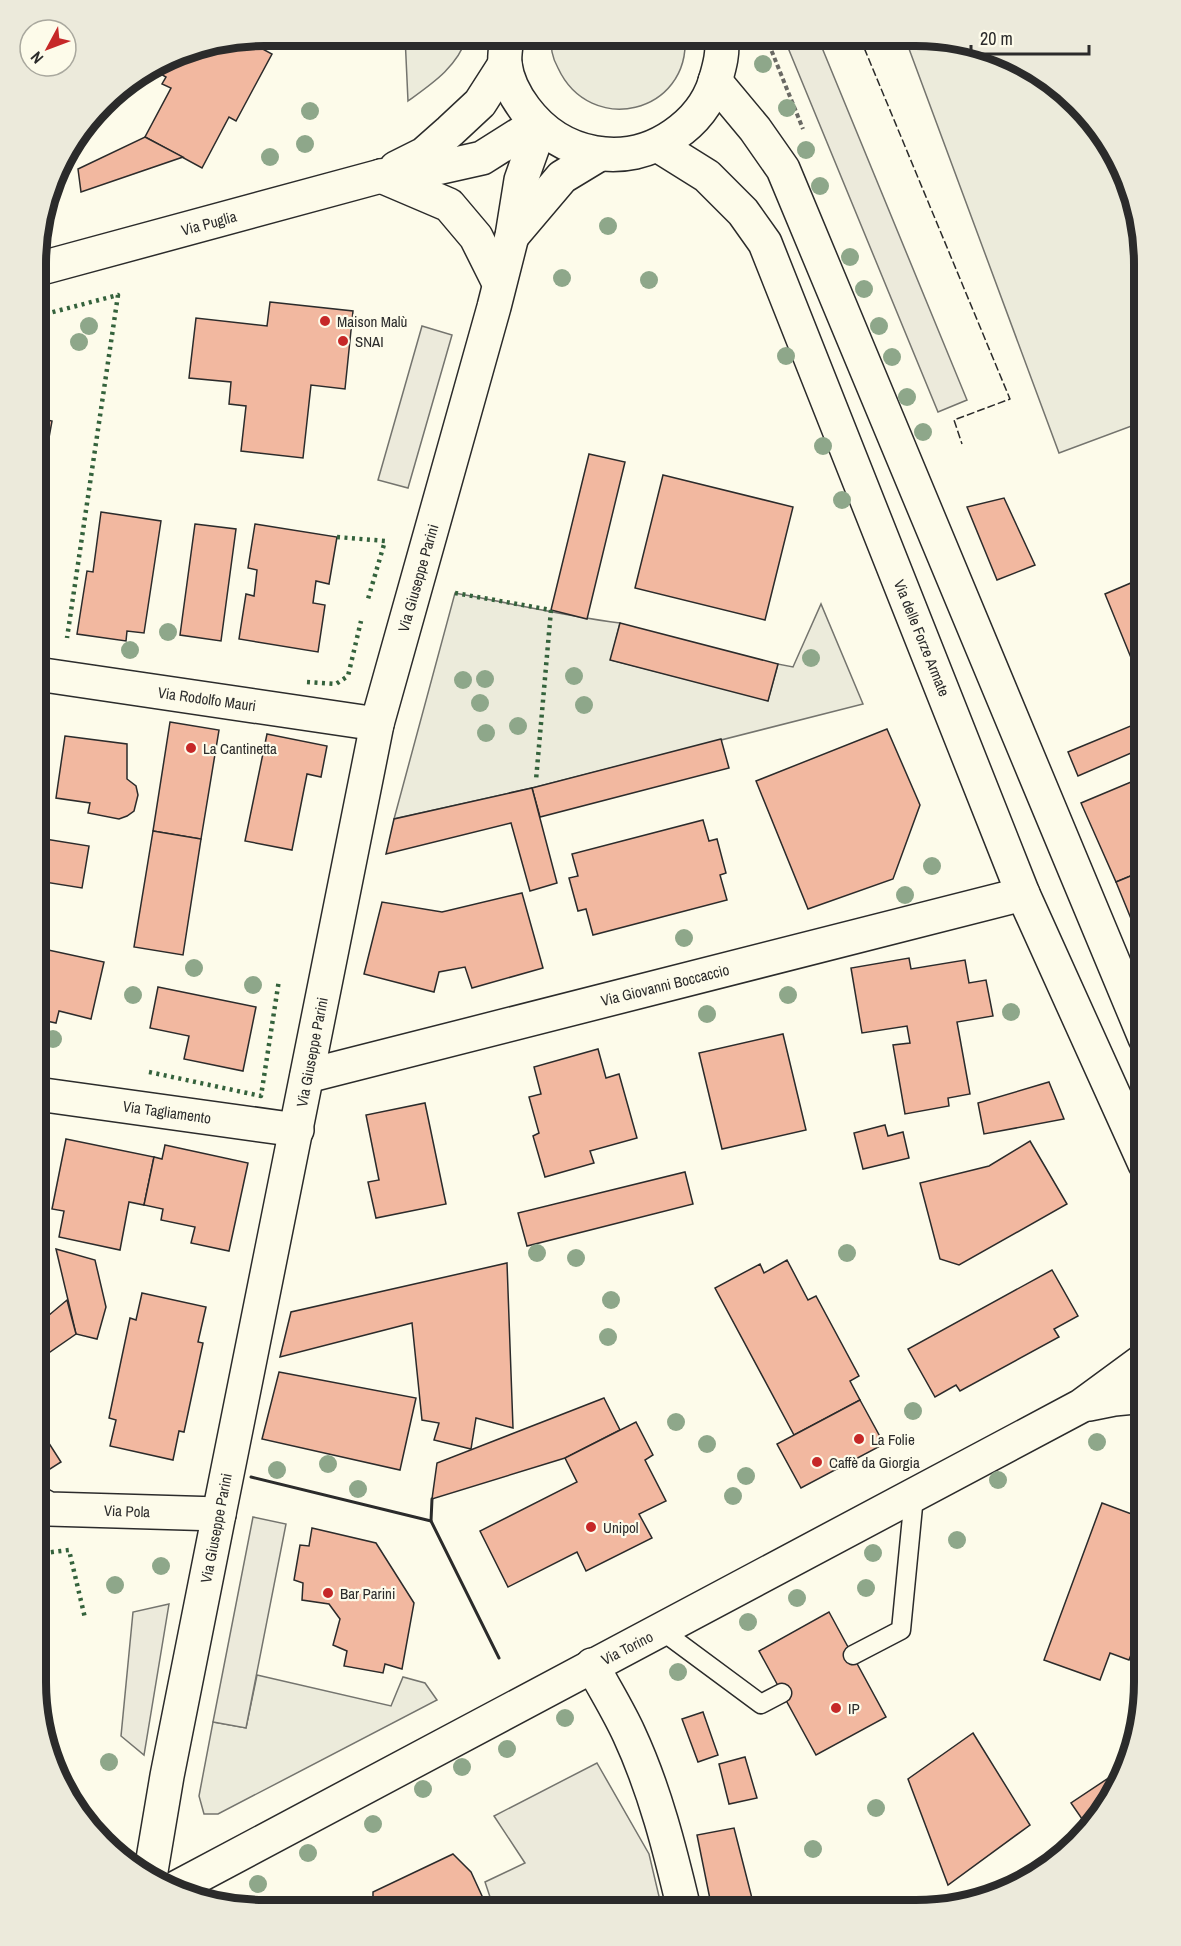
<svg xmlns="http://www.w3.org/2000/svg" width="1181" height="1946" font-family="'Archivo Narrow',sans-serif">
<rect width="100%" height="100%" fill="#fdfbea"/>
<!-- green -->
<g fill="#ecebdb" stroke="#74746e" stroke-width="1.5">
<path d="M405 36 467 37C457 67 433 83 408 101Z"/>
<path d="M552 37H685C690 114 590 137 558 68 553 59 550 47 552 37Z"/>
<path d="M905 38H947L1005 54 1056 83 1098 126 1128 177 1145 264V421L1059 453Z"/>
<path d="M455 593C510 603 565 616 620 623L611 660 768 700 778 664 793 667 821 604 863 704 532 788 394 819Z"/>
<path d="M257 1675 391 1706 403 1677 425 1683 437 1700 218 1814H204L199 1796 213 1722 246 1728Z"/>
</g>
<!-- parking -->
<g fill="#eceadb" stroke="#74746e" stroke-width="1.5">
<path d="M784 38H818L967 400 938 412Z"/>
<path d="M422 326 452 335 408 488 378 480Z"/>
<path d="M37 600 48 602 44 638 37 637Z"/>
<path d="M253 1517 286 1524 246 1728 213 1722Z"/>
<path d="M169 1604 144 1755 121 1736 133 1612Z"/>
<path d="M597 1763 649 1854 662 1909H494L485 1882 525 1863 494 1816Z"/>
</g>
<!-- building -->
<g fill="#f2b8a0" stroke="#2b2b2b" stroke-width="1.5">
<path d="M246 40 272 54 236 121 229 117 202 168 145 137 171 88 162 84 166 77 152 69 177 53Z"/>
<path d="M145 137 183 157 81 192 78 169Z"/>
<path d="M270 302 353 311 345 389 311 385 303 458 241 451 246 406 229 404 231 382 189 378 196 318 267 326Z"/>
<path d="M38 418 52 421 38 498Z"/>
<path d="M589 454 625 462 587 619 551 610Z"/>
<path d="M663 475 793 507 765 620 635 588Z"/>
<path d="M1004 498 1035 565 997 580 967 507Z"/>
<path d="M101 512 161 521 144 633 127 631 126 641 77 634 87 571 93 572Z"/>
<path d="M195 524 236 529 221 641 180 635Z"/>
<path d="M255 524 337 537 329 584 316 581 313 603 325 605 318 652 239 639 246 594 254 596 257 570 248 568Z"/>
<path d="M1145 577V692L1105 594Z"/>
<path d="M620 623 778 664 768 701 610 660Z"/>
<path d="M1145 720V747L1078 776 1068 752Z"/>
<path d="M170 722 219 730 201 839 153 831Z"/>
<path d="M887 729 920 805 893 879 808 909 756 781Z"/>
<path d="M267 734 327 746 321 777 307 774 292 850 245 841Z"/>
<path d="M65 736 127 744V779L136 786 138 795 134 811 127 816 119 819 88 813 90 803 56 798Z"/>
<path d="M721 739 729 768 540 817 532 788Z"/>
<path d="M1131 782 1142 809 1131 815 1145 847V870L1116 882 1081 803Z"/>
<path d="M532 788 557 883 530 891 511 823 386 854 394 819Z"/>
<path d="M703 820 709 841 717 839 726 873 720 875 727 900 593 935 586 909 578 911 569 878 578 876 572 854Z"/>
<path d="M153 831 201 839 183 955 134 947Z"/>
<path d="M45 839 89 846 82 888 38 881Z"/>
<path d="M1145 870V942L1141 943 1116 882Z"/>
<path d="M522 893 543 968 472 988 465 967 439 972 434 992 364 974 382 902 442 912Z"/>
<path d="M39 948 104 962 91 1019 59 1011 56 1023 37 1019V957Z"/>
<path d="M909 958 911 969 965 960 969 983 986 980 993 1016 957 1022 970 1094 948 1098 949 1106 905 1114 893 1045 910 1043 907 1026 862 1033 851 968Z"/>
<path d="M158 987 256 1007 243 1071 184 1059 189 1036 150 1028Z"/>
<path d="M783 1034 806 1130 722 1149 699 1053Z"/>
<path d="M598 1049 606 1078 619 1074 637 1138 590 1151 594 1163 545 1177 533 1136 539 1133 529 1097 541 1094 534 1067Z"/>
<path d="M1049 1082 1064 1119 984 1134 978 1103Z"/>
<path d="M425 1103 446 1204 376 1218 368 1182 379 1180 366 1115Z"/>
<path d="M885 1125 888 1136 903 1132 909 1158 863 1169 854 1133Z"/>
<path d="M66 1139 154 1157 144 1205 129 1202 120 1250 59 1237 64 1211 52 1209Z"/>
<path d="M1030 1141 1067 1204 959 1265 940 1259 920 1183 989 1166Z"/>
<path d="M165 1145 248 1163 229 1251 191 1243 195 1227 161 1220 163 1209 144 1205 154 1157 162 1159Z"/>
<path d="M685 1172 693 1204 527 1246 518 1213Z"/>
<path d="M56 1249 95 1260 106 1307 97 1339 76 1334Z"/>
<path d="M787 1260 808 1300 816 1296 859 1376 850 1381 860 1400 794 1435 715 1288 760 1264 764 1273Z"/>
<path d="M507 1263 513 1428 476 1418 471 1449 434 1440 439 1423 422 1420 412 1323 280 1357 291 1312Z"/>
<path d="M1052 1270 1078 1316 1054 1329 1059 1337 960 1391 956 1385 935 1397 908 1349Z"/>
<path d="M142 1293 206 1307 198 1342 203 1343 184 1432 179 1431 173 1460 110 1446 116 1420 109 1418 130 1318 136 1320Z"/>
<path d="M67 1300 76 1334 37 1361 36 1326Z"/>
<path d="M279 1372 416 1398 400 1470 262 1439Z"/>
<path d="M604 1398 620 1430 565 1458 432 1499 437 1463Z"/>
<path d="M860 1400 884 1444 801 1488 777 1444Z"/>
<path d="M636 1422 653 1455 645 1460 666 1501 639 1514 652 1538 586 1571 577 1552 508 1587 480 1531 577 1482 565 1458Z"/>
<path d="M36 1423 61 1462 36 1478Z"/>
<path d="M1102 1503 1145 1519V1618L1129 1660 1110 1653 1100 1680 1044 1660Z"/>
<path d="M312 1528 376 1543 414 1603 402 1669 385 1664 383 1673 344 1666 347 1651 333 1645 340 1619 329 1604 302 1600 303 1583 294 1580 300 1545 309 1546Z"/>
<path d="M829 1612 886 1717 816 1755 759 1651Z"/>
<path d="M703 1712 718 1755 698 1762 682 1719Z"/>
<path d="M973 1733 1030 1825 948 1885 908 1779Z"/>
<path d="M745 1757 757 1798 729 1804 719 1764Z"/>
<path d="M1128 1765 1098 1820 1089 1829 1071 1803Z"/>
<path d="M734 1828 755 1910 712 1909 697 1835Z"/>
<path d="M453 1854 471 1872 488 1909 373 1908V1892Z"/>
</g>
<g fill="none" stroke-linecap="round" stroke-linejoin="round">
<!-- service casing -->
<g stroke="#2b2b2b" stroke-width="21">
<g id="service">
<path d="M661 1630 761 1704 782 1693"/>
<path d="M853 1655 901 1630 914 1496"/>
</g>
</g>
<!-- minor casing -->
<g stroke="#2b2b2b" stroke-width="36">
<g id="minor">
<path d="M381 176 449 205 476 237 499 283"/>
<path d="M512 236 562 177 600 154"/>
<path d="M37 674 377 724"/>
<path d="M307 1076 1023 894"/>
<path d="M37 1094 297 1130"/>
<path d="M36 1502 49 1509 219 1514"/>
<path d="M592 1665C604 1688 618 1710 629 1734 655 1790 670 1850 684 1909"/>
<path d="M150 1877 167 1776 219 1514 377 724 494 307 512 236 521 180 540 127"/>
</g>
</g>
<!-- tertiary casing -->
<g stroke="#2b2b2b" stroke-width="36">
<g id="tertiary">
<path d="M507 37C506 45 504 56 505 64 507 80 516 97 525 109 561 157 625 169 674 135 693 122 708 104 715 82 719 68 724 52 721 37"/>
<path d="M715 81 755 129 783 169 1145 1038"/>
<path d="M659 146 707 176 743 212 765 243 1023 894 1145 1164"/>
<path d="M396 168 424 154 450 131 480 103 505 64"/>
<path d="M38 269 381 176 424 171 482 158 536 124"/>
</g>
</g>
<!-- secondary casing -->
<g stroke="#2b2b2b" stroke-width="36">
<g id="secondary">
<path d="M1089 1404 1114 1399 1145 1396"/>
<path d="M172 1890 1081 1406 1145 1359"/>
</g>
</g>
<!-- path -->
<path stroke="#6a6964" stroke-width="4" stroke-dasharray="4.5 3" stroke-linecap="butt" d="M766 37 803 129"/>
<!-- service -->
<use href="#service" stroke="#fdfbea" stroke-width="18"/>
<!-- minor -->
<use href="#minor" stroke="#fdfbea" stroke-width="33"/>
<!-- tertiary -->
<use href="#tertiary" stroke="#fdfbea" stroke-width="33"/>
<!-- secondary -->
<use href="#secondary" stroke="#fdfbea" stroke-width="33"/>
<!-- hedge -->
<g stroke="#34623c" stroke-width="4.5" stroke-dasharray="3 4.5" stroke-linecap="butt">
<path d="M38 316 118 295 67 638"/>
<path d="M337 537 385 541 368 599"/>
<path d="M455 593 551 610 536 780"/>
<path d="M307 682 336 684 348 676 361 621"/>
<path d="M149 1072 261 1096 279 980"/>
<path d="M36 1554 69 1550 85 1618"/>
</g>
<!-- fence -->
<path stroke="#2b2b2b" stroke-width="1.5" stroke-dasharray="8 3" stroke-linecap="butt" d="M860 38 1010 399 954 420 962 444"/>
<!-- wall -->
<g stroke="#2b2b2b" stroke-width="3">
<path d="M251 1477 431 1521"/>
<path d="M432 1499 431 1521 499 1658"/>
</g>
</g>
<!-- trees -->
<g fill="#8ea78a">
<circle cx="763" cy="64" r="9"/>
<circle cx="787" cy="108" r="9"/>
<circle cx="310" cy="111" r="9"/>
<circle cx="305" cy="144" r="9"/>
<circle cx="806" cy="150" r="9"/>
<circle cx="270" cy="157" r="9"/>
<circle cx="820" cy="186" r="9"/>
<circle cx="608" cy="226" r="9"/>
<circle cx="850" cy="257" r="9"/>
<circle cx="562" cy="278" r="9"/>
<circle cx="649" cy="280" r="9"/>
<circle cx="864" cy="289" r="9"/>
<circle cx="89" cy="326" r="9"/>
<circle cx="879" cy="326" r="9"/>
<circle cx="79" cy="342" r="9"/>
<circle cx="786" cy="356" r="9"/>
<circle cx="892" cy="357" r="9"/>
<circle cx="907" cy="397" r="9"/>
<circle cx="923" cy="432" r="9"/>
<circle cx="823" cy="446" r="9"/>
<circle cx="842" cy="500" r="9"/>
<circle cx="168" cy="632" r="9"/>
<circle cx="130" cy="650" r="9"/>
<circle cx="811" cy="658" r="9"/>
<circle cx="574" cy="676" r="9"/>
<circle cx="485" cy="679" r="9"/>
<circle cx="463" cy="680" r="9"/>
<circle cx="480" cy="703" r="9"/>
<circle cx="584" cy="705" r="9"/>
<circle cx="518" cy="726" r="9"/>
<circle cx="486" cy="733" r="9"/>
<circle cx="932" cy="866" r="9"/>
<circle cx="905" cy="895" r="9"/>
<circle cx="684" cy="938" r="9"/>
<circle cx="194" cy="968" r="9"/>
<circle cx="253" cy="985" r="9"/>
<circle cx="133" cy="995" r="9"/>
<circle cx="788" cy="995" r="9"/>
<circle cx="1011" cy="1012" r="9"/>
<circle cx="707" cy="1014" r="9"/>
<circle cx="53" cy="1039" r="9"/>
<circle cx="537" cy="1253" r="9"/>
<circle cx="847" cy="1253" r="9"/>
<circle cx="576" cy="1258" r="9"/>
<circle cx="611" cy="1300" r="9"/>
<circle cx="608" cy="1337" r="9"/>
<circle cx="913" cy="1411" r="9"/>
<circle cx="676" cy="1422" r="9"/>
<circle cx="1097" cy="1442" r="9"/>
<circle cx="707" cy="1444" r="9"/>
<circle cx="328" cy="1464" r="9"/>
<circle cx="277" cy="1470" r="9"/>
<circle cx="746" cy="1476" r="9"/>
<circle cx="998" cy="1480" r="9"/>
<circle cx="358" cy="1489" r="9"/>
<circle cx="733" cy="1496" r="9"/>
<circle cx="957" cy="1540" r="9"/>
<circle cx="873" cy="1553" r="9"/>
<circle cx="161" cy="1566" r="9"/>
<circle cx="115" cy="1585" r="9"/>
<circle cx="866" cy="1588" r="9"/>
<circle cx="797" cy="1598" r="9"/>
<circle cx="748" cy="1622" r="9"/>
<circle cx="678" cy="1672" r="9"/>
<circle cx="565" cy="1718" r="9"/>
<circle cx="507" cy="1749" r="9"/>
<circle cx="109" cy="1762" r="9"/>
<circle cx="462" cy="1767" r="9"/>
<circle cx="423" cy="1789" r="9"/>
<circle cx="876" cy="1808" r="9"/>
<circle cx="373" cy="1824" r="9"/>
<circle cx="813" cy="1849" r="9"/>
<circle cx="308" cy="1853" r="9"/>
<circle cx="258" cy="1884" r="9"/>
</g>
<!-- markers -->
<g fill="#c62828" stroke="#fdfbea" stroke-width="2">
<circle cx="325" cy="321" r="6"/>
<circle cx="343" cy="341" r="6"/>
<circle cx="191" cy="748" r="6"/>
<circle cx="859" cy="1439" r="6"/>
<circle cx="817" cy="1462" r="6"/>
<circle cx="591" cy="1527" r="6"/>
<circle cx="328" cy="1593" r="6"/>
<circle cx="836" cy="1708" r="6"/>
</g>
<g text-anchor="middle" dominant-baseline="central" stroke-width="4.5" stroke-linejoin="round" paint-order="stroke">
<!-- street labels -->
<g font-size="15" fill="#2b2b2b" stroke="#fdfbea">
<text transform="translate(209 223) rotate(-15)">Via Puglia</text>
<text transform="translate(418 578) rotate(-74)">Via Giuseppe Parini</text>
<text transform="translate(922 638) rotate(68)">Via delle Forze Armate</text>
<text transform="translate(207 699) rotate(8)">Via Rodolfo Mauri</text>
<text transform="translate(665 985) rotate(-14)">Via Giovanni Boccaccio</text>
<text transform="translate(312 1052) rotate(-79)">Via Giuseppe Parini</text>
<text transform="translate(167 1112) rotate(8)">Via Tagliamento</text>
<text transform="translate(127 1511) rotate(2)">Via Pola</text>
<text transform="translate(216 1528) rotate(-79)">Via Giuseppe Parini</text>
<text transform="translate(627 1648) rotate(-27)">Via Torino</text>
</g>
<!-- poi labels -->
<g font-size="15" fill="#2b2b2b" stroke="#fdfbea" text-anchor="start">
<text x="337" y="321">Maison Malù</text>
<text x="355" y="341">SNAI</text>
<text x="203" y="748">La Cantinetta</text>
<text x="871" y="1439">La Folie</text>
<text x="829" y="1462">Caffè da Giorgia</text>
<text x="603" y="1527">Unipol</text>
<text x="340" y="1593">Bar Parini</text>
<text x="848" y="1708">IP</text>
</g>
</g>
<!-- crop -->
<path d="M0 0H1181V1946H0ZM264 46H916A218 218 0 0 1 1134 264V1682A218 218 0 0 1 916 1900H264A218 218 0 0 1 46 1682V264A218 218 0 0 1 264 46Z" fill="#eceadb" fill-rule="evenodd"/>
<path fill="none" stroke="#2b2b2b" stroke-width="8" d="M264 46H916A218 218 0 0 1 1134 264V1682A218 218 0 0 1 916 1900H264A218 218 0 0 1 46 1682V264A218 218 0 0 1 264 46Z"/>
<!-- north arrow -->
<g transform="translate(48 48) rotate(229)"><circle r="28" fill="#fdfbea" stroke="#a9a89e" stroke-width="1.5"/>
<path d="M0-4.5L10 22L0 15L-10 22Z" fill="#c62828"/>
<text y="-9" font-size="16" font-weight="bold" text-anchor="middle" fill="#2b2b2b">N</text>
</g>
<!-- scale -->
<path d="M971 45v9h118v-9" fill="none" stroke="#2b2b2b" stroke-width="3"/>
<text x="980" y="45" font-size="18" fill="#2b2b2b" stroke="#fdfbea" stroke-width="4.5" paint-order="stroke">20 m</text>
</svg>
